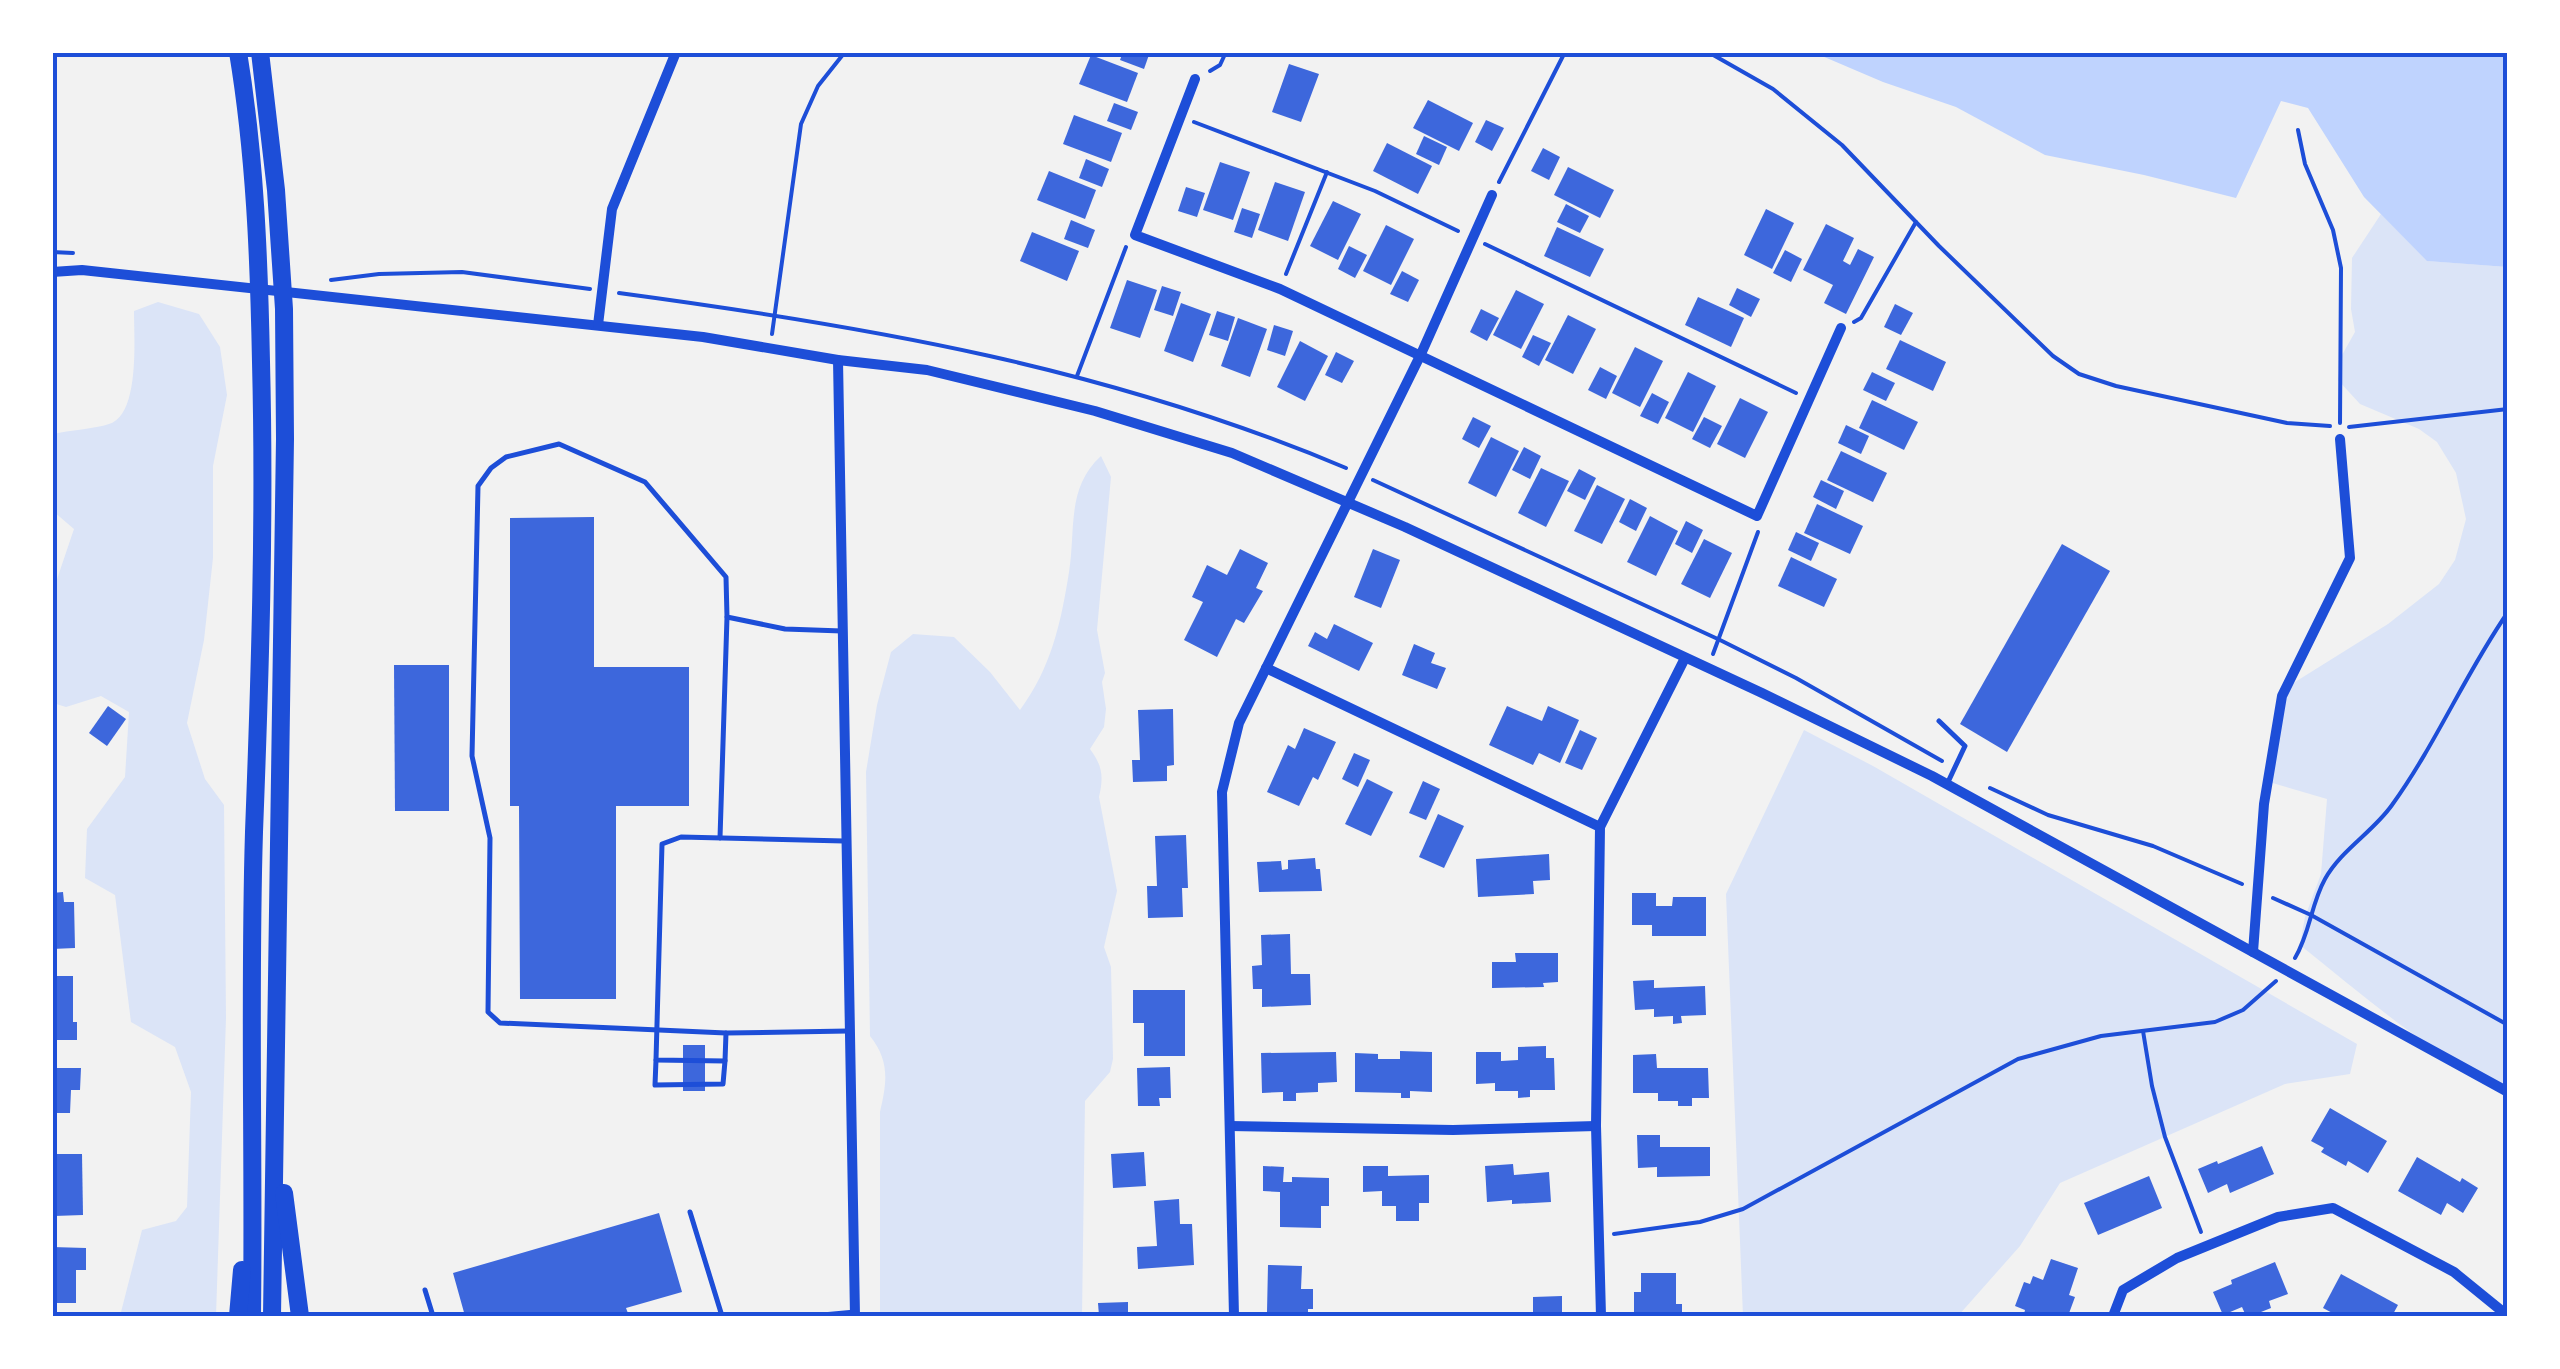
<svg xmlns="http://www.w3.org/2000/svg" width="2560" height="1369" font-family="'Roboto Serif',serif">
<rect width="100%" height="100%" fill="#f2f2f2"/>
<!-- green -->
<g fill="#dbe4f7">
<path d="M2381 214 2428 261 2507 267V1092C2432 1055 2366 998 2300 945L2305 917 2321 874 2327 799 2269 782 2287 687 2388 624 2439 584 2455 560 2466 519 2456 473 2437 442 2419 429 2360 404 2338 380 2342 355 2355 332 2351 309 2352 258Z"/>
<path d="M158 302 199 314 220 347 227 395 213 466V558L204 640 187 723 205 779 224 805 226 1018 216 1316H120L142 1230 176 1221 187 1207 191 1092 175 1047 131 1022 115 895 85 878 87 829 125 777 129 712 101 696 66 707 53 703V591L74 529 53 511V434C69 430 95 429 109 424 140 415 134 338 134 311Z"/>
<path d="M1101 456 1111 477 1097 630 1105 673 1102 682 1106 709 1104 727 1090 749C1102 765 1104 776 1099 797L1117 891 1104 947 1111 967 1113 1059 1110 1072 1085 1101 1082 1316H880V1112C887 1082 890 1061 870 1036L866 772 877 705 891 652 913 634 954 637 990 672 1020 710C1051 668 1061 623 1069 572 1076 529 1066 488 1101 456Z"/>
<path d="M1804 730 1873 766 2357 1044 2350 1074 2285 1084 2060 1183 2020 1246 1958 1316H1743L1726 894Z"/>
</g>
<!-- water -->
<path fill="#bfd3fe" d="M1815 53H2507V267L2427 261 2364 197 2308 108 2281 101 2236 198 2144 175 2045 155 1956 107 1883 82Z"/>
<!-- building -->
<g fill="#3d67dc">
<path d="M1123 52H1150L1144 69 1120 60Z"/>
<path d="M1091 55 1138 73 1127 102 1079 84Z"/>
<path d="M1289 64 1319 74 1301 122 1272 112Z"/>
<path d="M1428 100 1473 123 1459 151 1413 128Z"/>
<path d="M1114 103 1138 112 1131 130 1107 121Z"/>
<path d="M1074 115 1122 133 1111 162 1063 144Z"/>
<path d="M1486 120 1504 128 1492 151 1475 142Z"/>
<path d="M1424 136 1447 147 1439 165 1416 154Z"/>
<path d="M1387 143 1432 166 1418 194 1373 171Z"/>
<path d="M1543 148 1560 157 1549 180 1531 171Z"/>
<path d="M1086 159 1109 169 1102 187 1079 178Z"/>
<path d="M1220 162 1250 172 1233 220 1203 210Z"/>
<path d="M1568 167 1614 190 1600 218 1554 195Z"/>
<path d="M1049 171 1096 190 1085 219 1037 200Z"/>
<path d="M1275 182 1305 192 1288 241 1258 230Z"/>
<path d="M1186 187 1205 193 1197 217 1178 211Z"/>
<path d="M1333 201 1361 214 1338 260 1310 246Z"/>
<path d="M1566 204 1589 216 1580 233 1557 222Z"/>
<path d="M1242 208 1260 214 1252 238 1234 232Z"/>
<path d="M1766 209 1794 223 1772 269 1744 255Z"/>
<path d="M1071 220 1095 230 1088 248 1064 239Z"/>
<path d="M1826 224 1854 238 1843 261 1850 265 1858 249 1874 257 1846 314 1824 303 1833 285 1803 270Z"/>
<path d="M1386 225 1414 239 1391 285 1363 271Z"/>
<path d="M1557 227 1604 249 1590 277 1544 256Z"/>
<path d="M1032 232 1079 251 1067 281 1020 261Z"/>
<path d="M1349 246 1367 255 1355 278 1338 269Z"/>
<path d="M1785 250 1802 259 1791 282 1773 273Z"/>
<path d="M1402 271 1419 280 1408 302 1390 294Z"/>
<path d="M1127 280 1157 290 1140 338 1110 328Z"/>
<path d="M1162 286 1181 292 1173 316 1154 310Z"/>
<path d="M1737 288 1760 299 1751 317 1729 305Z"/>
<path d="M1516 290 1544 304 1521 349 1493 335Z"/>
<path d="M1698 297 1744 318 1731 347 1685 325Z"/>
<path d="M1181 303 1211 314 1193 362 1164 351Z"/>
<path d="M1895 304 1913 313 1901 335 1884 327Z"/>
<path d="M1481 309 1499 318 1487 341 1470 332Z"/>
<path d="M1217 311 1235 317 1228 341 1209 335Z"/>
<path d="M1568 315 1596 329 1573 374 1545 360Z"/>
<path d="M1238 318 1267 329 1250 377 1221 366Z"/>
<path d="M1274 325 1293 331 1285 356 1267 350Z"/>
<path d="M1533 335 1551 343 1539 366 1522 357Z"/>
<path d="M1900 340 1946 362 1933 391 1886 369Z"/>
<path d="M1300 341 1328 356 1305 401 1277 387Z"/>
<path d="M1635 347 1663 361 1640 407 1612 393Z"/>
<path d="M1336 352 1354 361 1342 383 1325 375Z"/>
<path d="M1600 367 1617 376 1606 399 1588 390Z"/>
<path d="M1688 372 1716 386 1693 432 1665 418Z"/>
<path d="M1872 372 1895 383 1886 401 1863 390Z"/>
<path d="M1652 393 1669 402 1658 424 1640 416Z"/>
<path d="M1740 398 1768 412 1745 458 1717 444Z"/>
<path d="M1872 400 1918 422 1904 450 1859 428Z"/>
<path d="M1473 417 1491 426 1479 448 1462 439Z"/>
<path d="M1704 417 1722 426 1710 448 1692 439Z"/>
<path d="M1846 425 1869 436 1861 454 1838 443Z"/>
<path d="M1491 437 1519 451 1496 497 1468 483Z"/>
<path d="M1524 447 1541 456 1530 479 1512 470Z"/>
<path d="M1841 451 1887 473 1873 502 1827 480Z"/>
<path d="M1541 468 1569 481 1546 527 1518 513Z"/>
<path d="M1579 469 1596 478 1585 500 1567 491Z"/>
<path d="M1821 480 1844 491 1836 509 1813 497Z"/>
<path d="M1597 485 1625 499 1602 544 1574 531Z"/>
<path d="M1630 499 1647 508 1636 531 1619 522Z"/>
<path d="M1817 504 1863 526 1850 554 1804 533Z"/>
<path d="M1650 516 1678 531 1656 576 1627 562Z"/>
<path d="M594 517V667H689V806H616V999H520L519 806H510V518Z"/>
<path d="M1686 521 1703 530 1692 553 1675 544Z"/>
<path d="M1796 532 1819 543 1811 561 1788 550Z"/>
<path d="M1704 539 1732 553 1710 598 1681 584Z"/>
<path d="M2062 544 2110 571 2007 752 1960 724Z"/>
<path d="M1240 549 1268 563 1256 588 1263 591 1244 623 1236 619 1217 657 1184 640 1203 602 1192 597 1207 565 1227 575Z"/>
<path d="M1373 549 1400 560 1381 608 1354 597Z"/>
<path d="M1791 557 1837 579 1824 607 1778 586Z"/>
<path d="M1334 624 1373 643 1359 671 1308 646 1315 632 1327 639Z"/>
<path d="M1414 644 1435 653 1431 663 1446 668 1437 689 1402 675Z"/>
<path d="M394 665H449V811H395Z"/>
<path d="M108 706 126 719 107 746 89 733Z"/>
<path d="M1507 706 1542 721 1548 706 1579 720 1560 763 1539 753 1533 765 1489 745Z"/>
<path d="M1173 709 1174 765 1167 766V781L1133 782 1132 760H1140L1138 710Z"/>
<path d="M1304 728 1336 742 1318 780 1313 777 1299 806 1267 792 1288 745 1295 749Z"/>
<path d="M1580 730 1597 738 1582 770 1565 763Z"/>
<path d="M1354 753 1370 760 1358 787 1342 779Z"/>
<path d="M1367 779 1393 792 1371 836 1345 824Z"/>
<path d="M1423 781 1440 789 1426 820 1409 813Z"/>
<path d="M1438 814 1464 826 1444 868 1419 857Z"/>
<path d="M1186 835 1188 888H1182L1183 917 1148 918 1147 886H1157L1155 836Z"/>
<path d="M1549 854 1550 880 1533 881 1534 894 1478 897 1476 859Z"/>
<path d="M1315 858 1316 869H1320L1322 891 1259 892 1257 862 1281 861 1282 870 1288 869V860Z"/>
<path d="M63 892 64 902H74L75 948 52 949V893Z"/>
<path d="M1632 893H1656V906H1672L1673 897H1706V936H1652V925H1632Z"/>
<path d="M1290 934 1291 974H1310L1311 1005 1262 1007V989H1253L1252 966 1262 965 1261 935Z"/>
<path d="M1515 953H1558V982L1543 983 1544 987 1492 988V962H1516Z"/>
<path d="M52 976H73V1022H77V1040H52Z"/>
<path d="M1654 980V988L1705 986 1706 1015 1681 1016 1682 1023 1673 1024V1016L1654 1017V1009L1635 1010 1633 981Z"/>
<path d="M1133 990H1185V1056H1144V1023H1133Z"/>
<rect x="683" y="1045" width="22" height="46"/>
<path d="M1546 1046V1058H1554L1555 1090H1530V1097L1518 1098V1091H1495V1083L1476 1084V1052H1501V1061L1518 1060V1047Z"/>
<path d="M1400 1051 1432 1052V1092L1410 1091V1098H1401V1093L1355 1092V1053L1378 1054V1059H1400Z"/>
<path d="M1336 1052 1337 1082 1318 1083V1092L1296 1093V1101H1283V1092L1262 1093 1261 1053Z"/>
<path d="M1656 1054 1657 1068H1708L1709 1098H1692V1106H1678V1101H1658V1093H1633V1055Z"/>
<path d="M1170 1067 1171 1098H1159L1160 1106H1138L1137 1068Z"/>
<path d="M52 1068H81L80 1090H71L70 1113H52Z"/>
<path d="M2330 1108 2387 1141 2368 1173 2348 1161 2346 1166 2321 1152 2324 1148 2311 1141Z"/>
<path d="M1637 1135H1660V1147H1710V1176L1657 1177V1167L1638 1168Z"/>
<path d="M2262 1146 2274 1174 2230 1193 2227 1184 2208 1193 2198 1169 2217 1161 2218 1164Z"/>
<path d="M1144 1152 1146 1186 1113 1188 1111 1154Z"/>
<path d="M52 1154H82L83 1215 54 1216Z"/>
<path d="M2417 1157 2460 1182 2462 1178 2478 1188 2463 1213 2447 1203 2441 1215 2398 1191Z"/>
<path d="M1513 1164 1514 1175 1549 1172 1551 1202 1512 1204V1200L1487 1202 1485 1166Z"/>
<path d="M1263 1166 1284 1167 1283 1182H1292V1177L1329 1178V1206H1321V1228L1280 1227V1192L1263 1191Z"/>
<path d="M1363 1166H1388V1176L1429 1175V1203H1419V1221H1396V1206H1382V1191L1363 1192Z"/>
<path d="M2149 1176 2162 1208 2098 1235 2084 1203Z"/>
<path d="M1179 1199 1180 1224H1192L1194 1265 1138 1269 1137 1247 1157 1246 1154 1201Z"/>
<path d="M659 1213 682 1292 626 1308 629 1316H465L453 1273Z"/>
<path d="M52 1247 86 1248V1270H76V1303H55Z"/>
<path d="M2051 1259 2078 1268 2069 1295 2075 1297 2068 1316 2024 1314 2025 1310 2015 1306 2024 1282 2030 1284 2033 1276 2043 1280Z"/>
<path d="M2275 1262 2288 1294 2269 1301 2271 1308 2251 1316H2246L2242 1307 2223 1315 2213 1292 2232 1284 2231 1280Z"/>
<path d="M1268 1265 1302 1266 1301 1289H1313V1309H1308V1316L1267 1312Z"/>
<path d="M1641 1273H1676V1304H1682V1316H1634V1292H1641Z"/>
<path d="M2341 1274 2398 1305 2392 1316H2338L2323 1308Z"/>
<path d="M1562 1296V1316H1533V1297Z"/>
<path d="M1128 1302V1316H1099L1098 1303Z"/>
</g>
<g fill="none" stroke-linecap="round" stroke-linejoin="round">
<!-- path -->
<g stroke="#1d4ed8" stroke-width="4">
<path d="M1708 52 1773 89 1842 145 1939 246 2053 356 2079 374 2116 386 2287 423 2330 426"/>
<path d="M1210 71 1220 65 1226 52"/>
<path d="M1194 122 1375 191 1458 231"/>
<path d="M2298 130 2305 164 2333 230 2341 268 2340 423"/>
<path d="M1499 182 1565 52"/>
<path d="M1485 244 1796 393"/>
<path d="M52 252 73 253"/>
<path d="M1286 274 1327 172"/>
<path d="M331 280 379 274 462 272 590 289"/>
<path d="M619 293C872 327 1109 368 1346 468"/>
<path d="M1854 322 1861 318 1916 222"/>
<path d="M772 334 801 124 818 86 845 52"/>
<path d="M1077 376 1126 247"/>
<path d="M2349 427 2508 409"/>
<path d="M1373 480 1720 640 1796 678 1942 761"/>
<path d="M1713 654 1758 532"/>
<path d="M1990 788 2048 815 2153 846 2242 884"/>
<path d="M2273 898 2311 915 2508 1025"/>
<path d="M2295 958C2310 933 2311 904 2325 879 2341 850 2373 832 2392 805 2436 744 2465 674 2508 612"/>
<path d="M2143 1031 2152 1086 2165 1137 2201 1232"/>
<path d="M1614 1234 1700 1222 1743 1209 2018 1059 2101 1036 2215 1022 2243 1010 2276 981"/>
</g>
<!-- service -->
<g stroke="#1d4ed8" stroke-width="5">
<path d="M842 631 785 629 727 617 726 577 645 482 559 444 506 457 491 468 478 486 472 756 490 838 488 1012 500 1023 726 1033 848 1031"/>
<path d="M1939 721 1965 746 1948 782"/>
<path d="M720 838 727 617"/>
<path d="M726 1033 725 1061 656 1060 662 844 681 837 844 841"/>
<path d="M656 1060 655 1085 723 1084 725 1061"/>
<path d="M690 1212 722 1316"/>
<path d="M425 1290 433 1316"/>
<path d="M812 1316 855 1312"/>
</g>
<!-- minor -->
<g stroke="#1d4ed8" stroke-width="10">
<path d="M1195 79 1135 235 1280 289 1757 516 1841 328"/>
<path d="M52 272 82 270 703 337 838 360 927 370 1095 411 1232 453 1405 527 1762 693 1932 776 2508 1092"/>
<path d="M598 325 612 209 676 52"/>
<path d="M838 360 855 1316"/>
<path d="M1266 668 1600 827"/>
<path d="M2253 952 2264 804 2282 696 2350 558 2340 439"/>
<path d="M1230 1126 1453 1130 1596 1126"/>
<path d="M1234 1316 1222 792 1239 723 1421 354 1492 195"/>
<path d="M1601 1316 1596 1126 1600 827 1685 658"/>
<path d="M2113 1316 2123 1290 2177 1258 2278 1217 2333 1208 2454 1272 2508 1316"/>
</g>
<!-- trunk -->
<g stroke="#1d4ed8" stroke-width="18">
<path d="M238 52C255 155 259 258 261 362 265 519 260 675 254 832 249 993 254 1155 252 1316"/>
<path d="M260 52 276 190 284 309 285 439 272 1316"/>
<path d="M284 1193 300 1316"/>
<path d="M238 1316 242 1270"/>
</g>
</g>
<!-- border -->
<rect width="2560" height="1369" fill="none" stroke="#ffffff" stroke-width="110"/>
<rect x="55" y="55" width="2450" height="1259" fill="none" stroke="#1d4ed8" stroke-width="4"/>
</svg>
